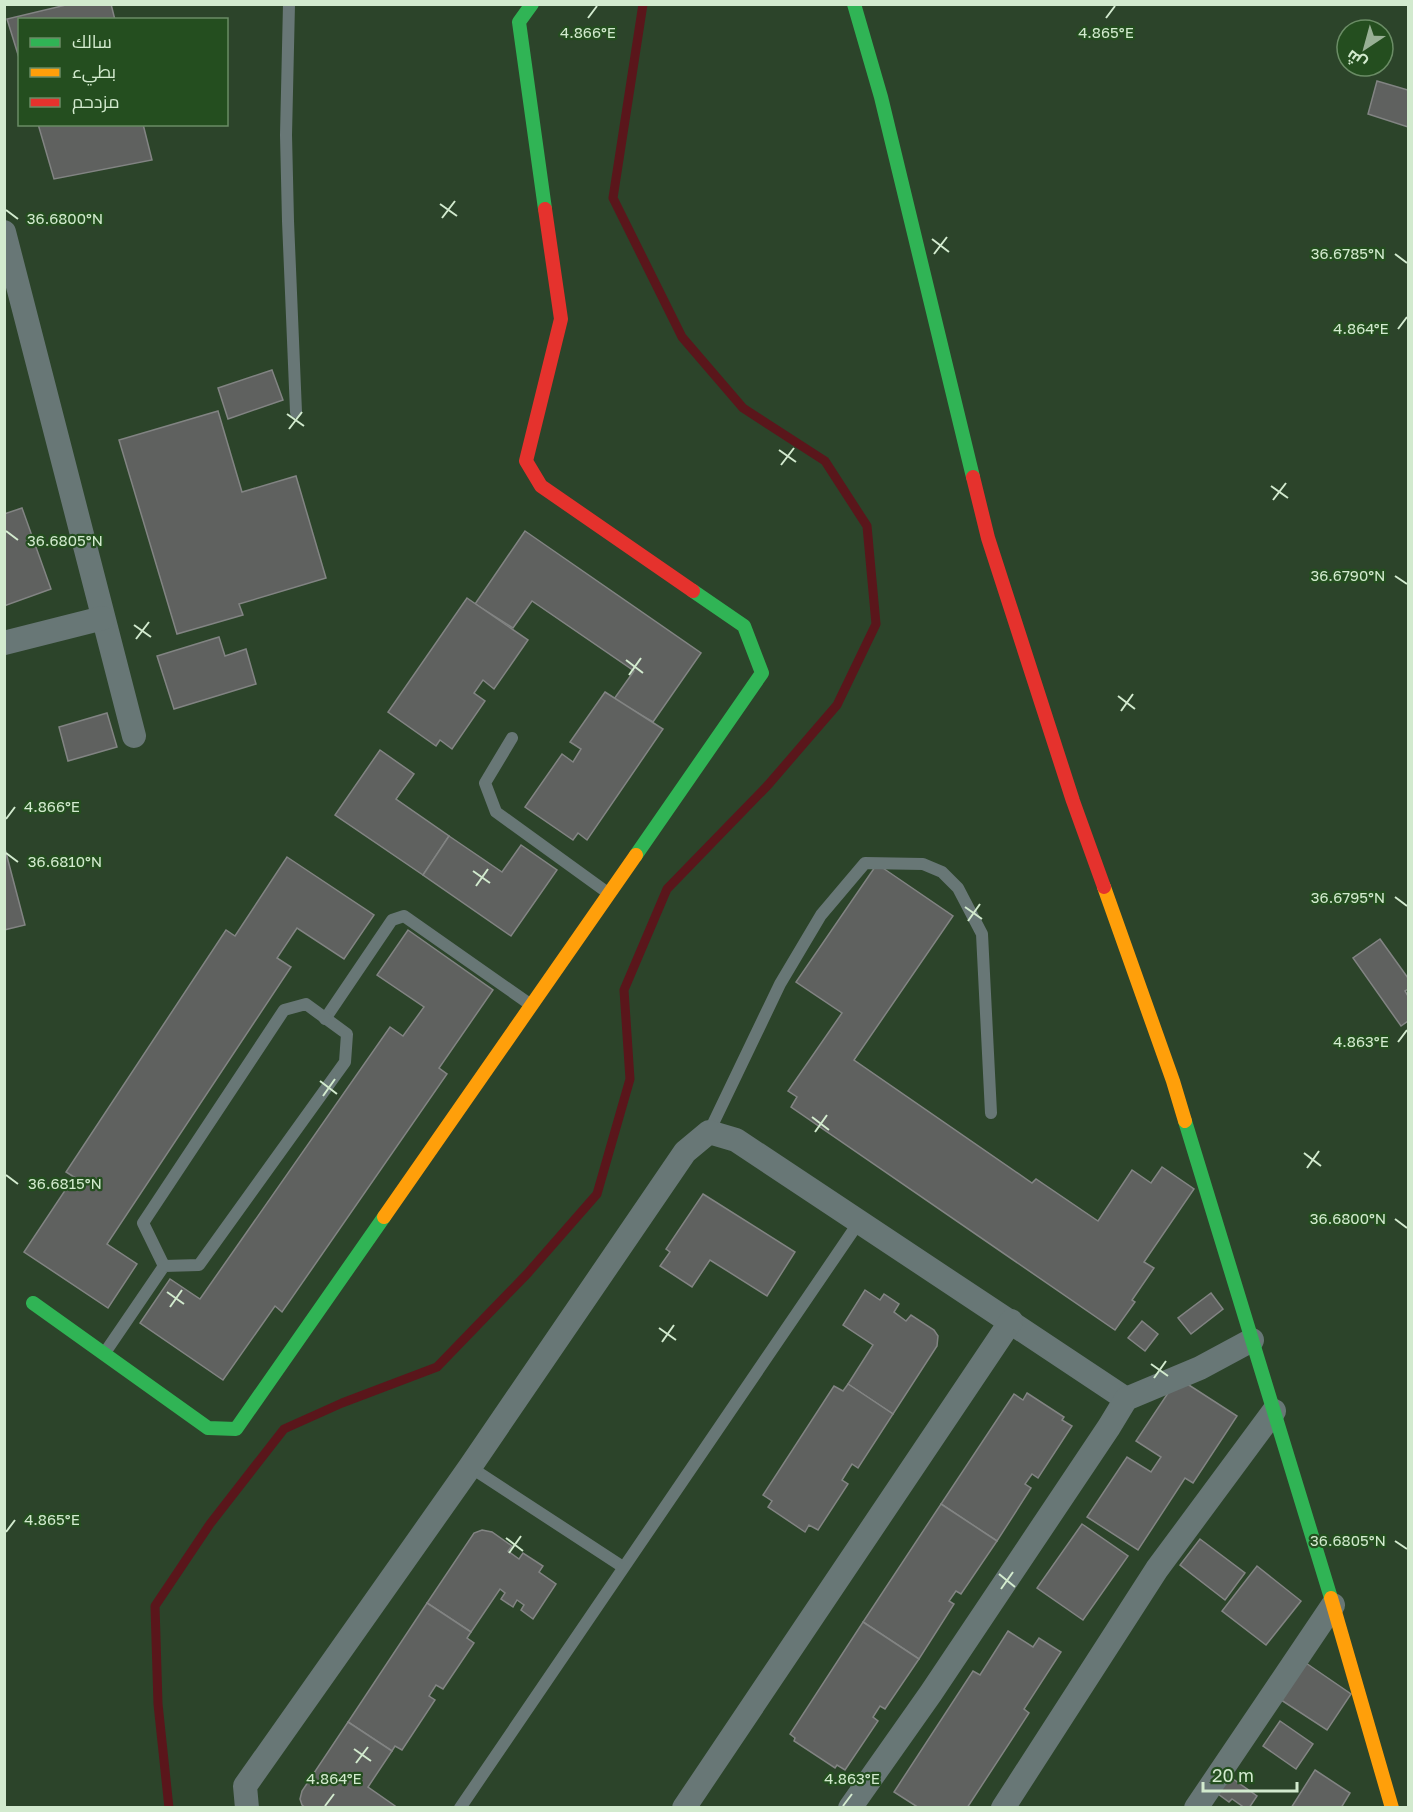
<svg xmlns="http://www.w3.org/2000/svg" width="1413" height="1812" font-family="'Golos Text',Cairo,sans-serif">
<rect width="100%" height="100%" fill="#2c442a"/>
<g fill="none" stroke-linecap="round" stroke-linejoin="round">
<!-- stream -->
<path stroke="#5a161b" stroke-width="9" d="M169 1808 158 1704 155 1606 210 1524 284 1429 342 1403 437 1367 527 1274 597 1194 630 1079 624 990 667 889 768 785 837 705 876 624 867 526 825 461 743 408 682 337 613 198 643 4"/>
</g>
<!-- building -->
<g fill="#5f615f" stroke="#828483" stroke-width="1.5">
<path d="M70 4H111L115 20H20V61L7 19Z"/>
<path d="M1377 81 1408 90V127L1368 114Z"/>
<path d="M38 124H143L152 160 54 179Z"/>
<path d="M272 370 283 400 228 419 218 388Z"/>
<path d="M218 411 242 492 296 476 326 578 239 604 243 615 177 634 119 440Z"/>
<path d="M22 508 51 589 4 606V514Z"/>
<path d="M525 531 701 653 653 722 614 699 634 671 532 601 513 628 475 604Z"/>
<path d="M467 598 528 640 494 689 483 680 474 693 485 701 452 749 440 740 436 746 388 712Z"/>
<path d="M219 637 225 656 246 649 256 684 174 709 157 656Z"/>
<path d="M605 692 663 729 587 840 578 833 573 840 525 807 562 754 573 762 581 749 570 742Z"/>
<path d="M107 713 117 747 68 761 59 727Z"/>
<path d="M380 750 414 774 396 799 449 836 423 875 335 815Z"/>
<path d="M449 836 502 872 521 845 557 870 511 936 423 875Z"/>
<path d="M4 845 25 925 4 930Z"/>
<path d="M287 857 374 915 344 959 297 928 277 958 291 967 107 1244 137 1264 108 1308 24 1252 74 1177 66 1172 226 930 235 936Z"/>
<path d="M877 864 953 916 854 1060 1032 1183 1036 1179 1098 1221 1132 1170 1151 1183 1162 1167 1194 1189 1144 1262 1154 1268 1132 1300 1135 1302 1115 1330 791 1107 797 1097 788 1091 842 1013 796 982Z"/>
<path d="M408 930 493 990 439 1068 447 1074 282 1312 275 1306 223 1380 140 1323 170 1279 200 1299 390 1027 403 1036 424 1007 377 975Z"/>
<path d="M1380 939 1408 978V989L1405 991 1408 996V1021L1401 1026 1353 958Z"/>
<path d="M703 1194 795 1252 767 1296 710 1260 692 1287 660 1266 670 1252 666 1249Z"/>
<path d="M865 1290 880 1300 884 1294 899 1304 894 1312 906 1321 911 1315 934 1330 938 1336 937 1346 893 1414 848 1384 873 1345 843 1325Z"/>
<path d="M1211 1293 1223 1309 1191 1334 1178 1318Z"/>
<path d="M1142 1321 1158 1334 1145 1351 1128 1338Z"/>
<path d="M1178 1378 1237 1416 1193 1483 1185 1478 1138 1550 1087 1517 1127 1457 1151 1472 1161 1457 1136 1441Z"/>
<path d="M848 1384 893 1414 858 1468 852 1464 842 1480 848 1484 818 1530 809 1525 805 1532 768 1507 772 1501 763 1495 834 1386 843 1391Z"/>
<path d="M1027 1393 1064 1417 1062 1420 1072 1426 1038 1478 1032 1474 1025 1484 1031 1488 997 1541 941 1504 1014 1394 1023 1400Z"/>
<path d="M941 1504 997 1541 961 1594 956 1591 949 1601 954 1604 919 1659 863 1622Z"/>
<path d="M1082 1524 1128 1556 1083 1620 1037 1588Z"/>
<path d="M482 1530 492 1532 512 1546 508 1551 519 1559 523 1553 543 1566 539 1572 556 1584 533 1619 521 1610 524 1605 517 1600 513 1607 501 1599 505 1593 500 1589 471 1632 427 1603 474 1533Z"/>
<path d="M1200 1539 1245 1573 1225 1600 1180 1565Z"/>
<path d="M1257 1566 1301 1601 1266 1645 1222 1611Z"/>
<path d="M427 1603 471 1632 467 1638 474 1643 443 1689 436 1685 429 1696 435 1700 402 1750 395 1746 392 1751 348 1722Z"/>
<path d="M863 1622 919 1659 885 1709 880 1706 873 1717 878 1721 845 1770 837 1765 835 1768 794 1741 795 1738 790 1734Z"/>
<path d="M1008 1631 1033 1647 1039 1638 1061 1652 1024 1709 1029 1713 967 1808H919L894 1792 973 1671 980 1675Z"/>
<path d="M1303 1661 1351 1694 1327 1730 1278 1698Z"/>
<path d="M1280 1721 1313 1744 1296 1769 1263 1746Z"/>
<path d="M348 1722 392 1751 368 1787 398 1808H306L302 1805 300 1799 302 1791Z"/>
<path d="M1315 1770 1350 1793 1341 1808H1291Z"/>
<path d="M1226 1774 1257 1796 1249 1808H1245L1232 1799 1229 1802 1214 1791Z"/>
</g>
<g fill="none" stroke-linecap="round" stroke-linejoin="round">
<!-- lane -->
<g stroke="#687776" stroke-width="12">
<path d="M289 4 286 135 288 221 296 412"/>
<path d="M512 738 485 783 496 812 608 893"/>
<path d="M325 1019 392 920 404 916 531 1005"/>
<path d="M709 1132 780 984 821 915 865 863 923 864 942 872 958 888 982 934 991 1113"/>
<path d="M104 1354 164 1266 199 1265 345 1062 347 1034 306 1004 284 1010 143 1223 164 1266"/>
<path d="M470 1467 623 1567"/>
<path d="M460 1808 859 1222"/>
</g>
<!-- street -->
<g stroke="#687776" stroke-width="24">
<path d="M4 232 134 736"/>
<path d="M4 643 103 618"/>
<path d="M247 1808 245 1786 470 1467 685 1152 709 1132 736 1140 1126 1399"/>
<path d="M684 1808 1011 1321"/>
<path d="M850 1808 931 1693 1109 1427 1126 1399 1200 1368 1252 1340"/>
<path d="M1003 1808 1157 1569 1274 1411"/>
<path d="M1196 1808 1333 1605"/>
</g>
<!-- fast -->
<g stroke="#30b455" stroke-width="14">
<path d="M532 4 519 22 545 209"/>
<path d="M854 4 881 97 973 477"/>
<path d="M636 855 762 673 744 626 693 591"/>
<path d="M1185 1121 1331 1598"/>
<path d="M33 1303 208 1428 236 1429 384 1217"/>
</g>
<!-- slow -->
<g stroke="#ff9f0a" stroke-width="14">
<path d="M1104 887 1173 1081 1185 1121"/>
<path d="M384 1217 636 855"/>
<path d="M1331 1598 1392 1808"/>
</g>
<!-- jam -->
<g stroke="#e5322d" stroke-width="14">
<path d="M545 209 561 319 526 461 541 486 693 591"/>
<path d="M973 477 988 538 1073 801 1104 887"/>
</g>
</g>
<!-- ticks -->
<path fill="none" stroke="#d2eace" stroke-width="2" d="M588 18 597 6M1106 18 1115 6M440 204 457 216M6 210 18 219M442 218 455 201M932 239 949 252M934 254 947 237M1395 254 1407 263M1398 329 1407 317M287 414 304 426M289 429 302 412M779 450 796 462M781 465 794 448M1271 486 1288 498M1273 500 1286 483M6 531 18 540M1395 576 1407 584M134 625 151 637M136 639 149 622M626 660 643 673M629 675 641 658M1118 696 1135 709M1121 711 1133 694M6 819 15 807M6 853 18 862M473 871 490 883M476 886 488 869M1395 897 1407 906M965 907 982 919M968 921 980 904M1398 1042 1407 1030M320 1081 337 1094M323 1096 335 1079M812 1117 829 1130M815 1132 827 1115M1304 1153 1321 1166M1307 1168 1319 1151M6 1175 18 1184M1395 1219 1407 1228M167 1292 184 1304M170 1307 182 1290M659 1328 676 1340M662 1342 674 1325M1151 1364 1168 1376M1154 1378 1166 1361M6 1532 15 1520M506 1538 523 1551M1395 1541 1407 1549M509 1553 521 1536M999 1574 1015 1587M1001 1589 1013 1572M354 1749 371 1761M356 1763 368 1747M325 1806 334 1794M843 1806 852 1794"/>
<g font-size="15" text-anchor="middle" fill="#d2eace" stroke="#244e1f" stroke-width="4.5" stroke-linejoin="round" paint-order="stroke">
<text x="588" y="38">4.866°E</text>
<text x="1106" y="38">4.865°E</text>
<text x="65" y="224">36.6800°N</text>
<text x="1348" y="259">36.6785°N</text>
<text x="1361" y="334">4.864°E</text>
<text x="65" y="546">36.6805°N</text>
<text x="1348" y="581">36.6790°N</text>
<text x="52" y="812">4.866°E</text>
<text x="65" y="867">36.6810°N</text>
<text x="1348" y="903">36.6795°N</text>
<text x="1361" y="1047">4.863°E</text>
<text x="65" y="1189">36.6815°N</text>
<text x="1348" y="1224">36.6800°N</text>
<text x="52" y="1525">4.865°E</text>
<text x="1348" y="1546">36.6805°N</text>
<text x="334" y="1784">4.864°E</text>
<text x="852" y="1784">4.863°E</text>
</g>
<!-- border -->
<rect width="1413" height="1812" fill="none" stroke="#d2eace" stroke-width="12"/>
<!-- legend -->
<rect x="18" y="18" width="210" height="108" fill="#244e1f" stroke="#6a8c65" stroke-width="1.5"/>
<rect x="30" y="38" width="30" height="9" fill="#30b455" stroke="#6a8c65" stroke-width="1.5"/>
<text x="72" y="48" font-size="18" fill="#d2eace">سالك</text>
<rect x="30" y="68" width="30" height="9" fill="#ff9f0a" stroke="#6a8c65" stroke-width="1.5"/>
<text x="72" y="78" font-size="18" fill="#d2eace">بطيء</text>
<rect x="30" y="98" width="30" height="9" fill="#e5322d" stroke="#6a8c65" stroke-width="1.5"/>
<text x="72" y="108" font-size="18" fill="#d2eace">مزدحم</text>
<!-- north arrow -->
<g transform="translate(1365 48) rotate(216)"><circle r="28" fill="#244e1f" stroke="#6a8c65" stroke-width="1.5"/>
<path d="M0-4.5L10 22L0 15L-10 22Z" fill="#98b095"/>
<text y="-9" font-size="16" font-weight="bold" text-anchor="middle" fill="#d2eace">ش</text>
</g>
<!-- scale -->
<path d="M1203 1782v9h94v-9" fill="none" stroke="#d2eace" stroke-width="3"/>
<text x="1212" y="1782" font-size="18" fill="#d2eace" stroke="#244e1f" stroke-width="4.5" paint-order="stroke">20 m</text>
</svg>
